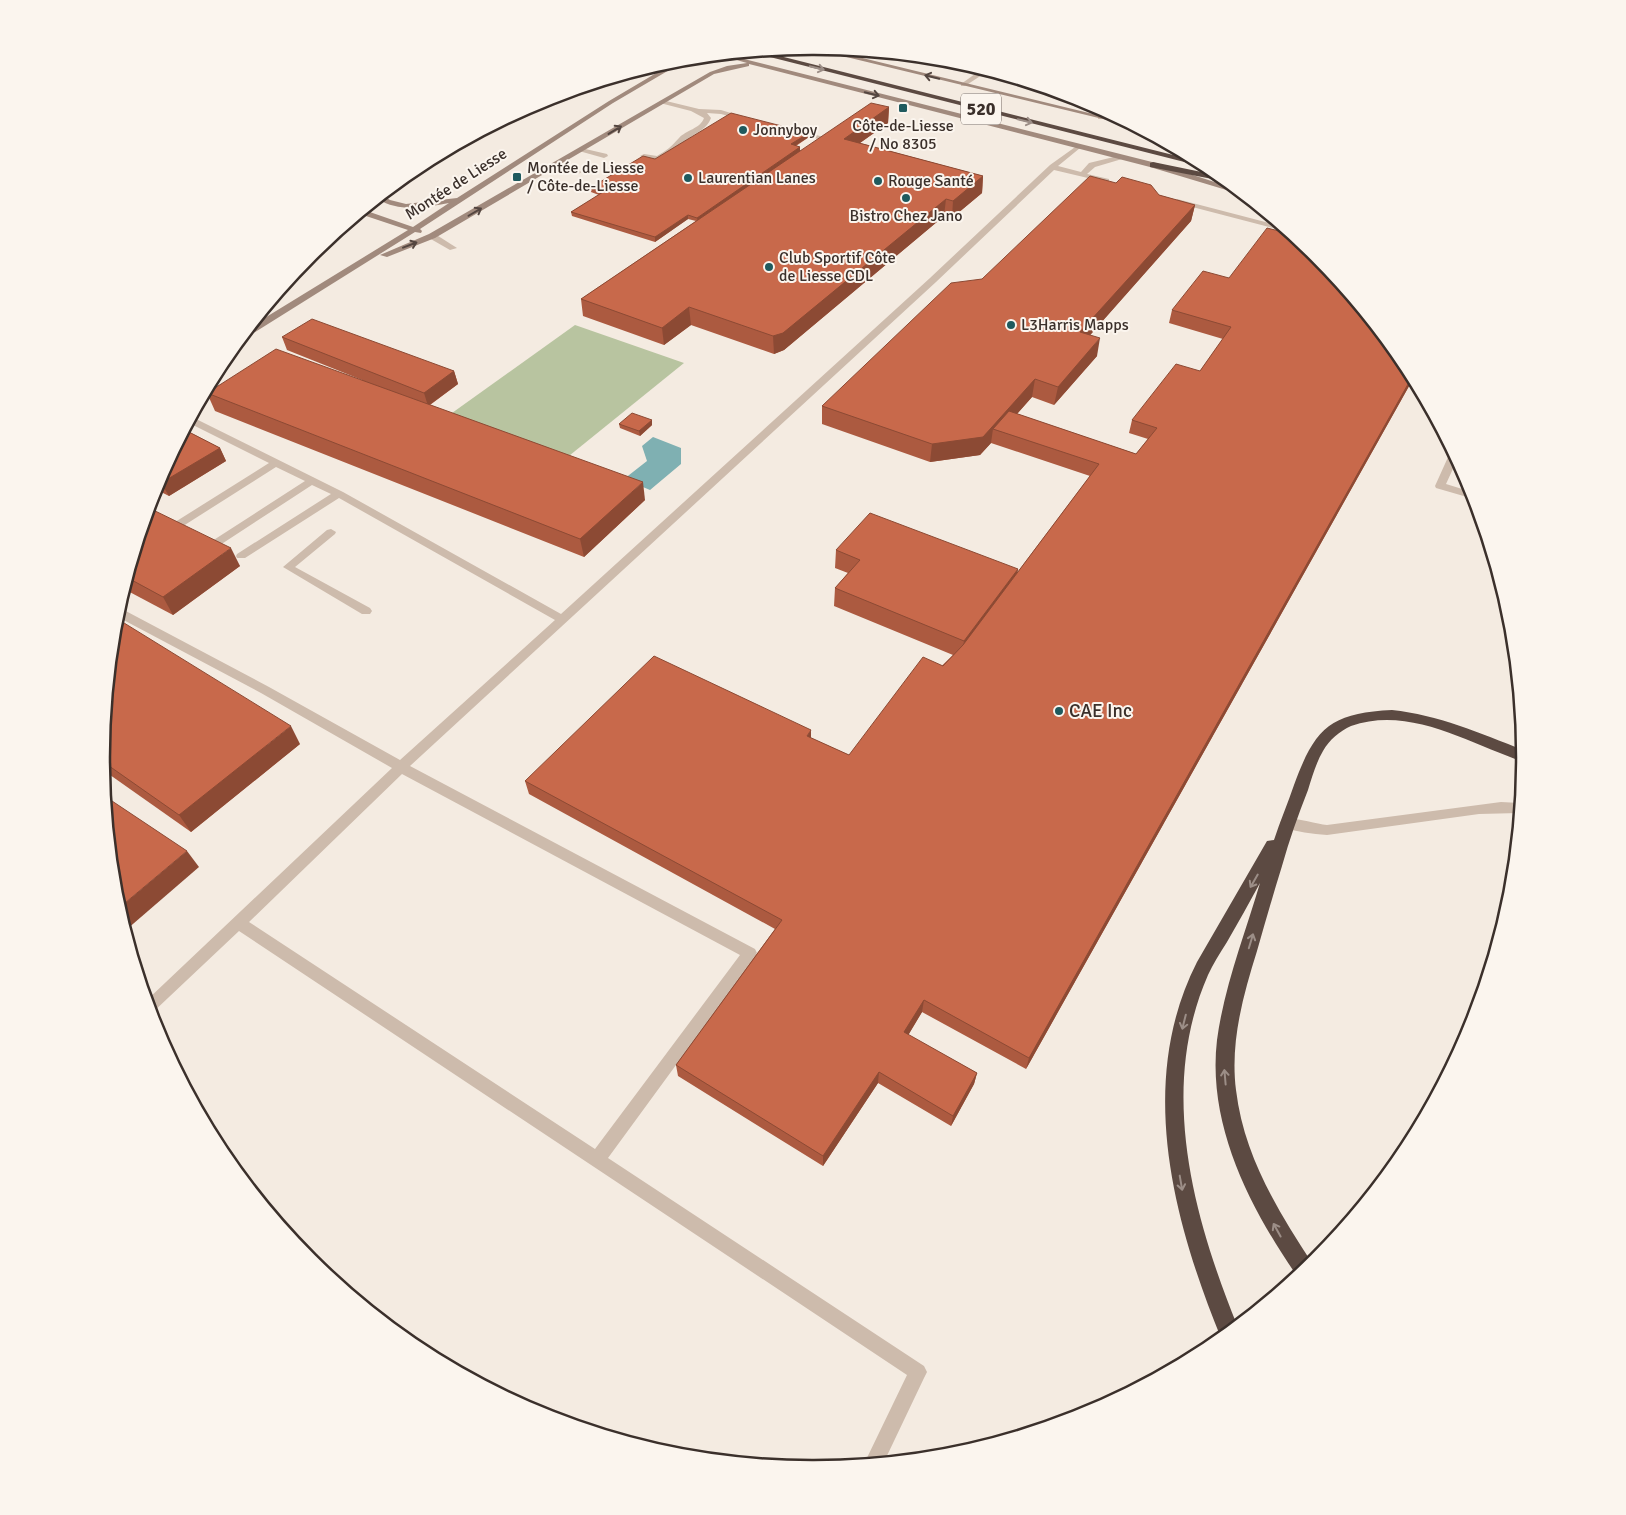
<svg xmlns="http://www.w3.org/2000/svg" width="1626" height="1515" font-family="Signika,sans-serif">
<rect width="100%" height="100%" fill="#f4ebe1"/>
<!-- green -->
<path fill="#b8c4a0" d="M575 325 684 363 559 464 445 418Z"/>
<!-- water -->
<path fill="#7fb0b2" d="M653 437 681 448V464L650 490 624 479 647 461 642 446Z"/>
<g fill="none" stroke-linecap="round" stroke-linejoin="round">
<!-- lane -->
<g fill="#cdbbac" fill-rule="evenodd">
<path d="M982 69 988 71 965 86H961V84Z"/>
<path d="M662 100 699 109 721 110 747 118 744 120 721 114 707 113 711 118C707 129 697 132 688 139 684 141 683 145 680 147 668 157 654 166 640 156L644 154 657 156C666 151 672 146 679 138 686 130 700 129 704 118L691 111 660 103 659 102Z"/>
<path d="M1106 111 1111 114 1102 119H1098V117Z"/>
<path d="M791 129H795L827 138 815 146H811V144L818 139 791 131Z"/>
<path d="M1078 145 1082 147 1080 148 1058 166 1081 172 1089 163 1122 155V159L1095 167 1087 174 1109 179V183L1054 170 936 282 410 766 755 949 757 953 755 957 608 1158 924 1366 927 1372 924 1378 884 1462 864 1464 907 1375 239 931 151 1014 147 1000 392 768 261 693 116 616 119 608 122 609 269 687 400 760 555 620 339 498 245 558H237L236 556 237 554 331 494 312 485 217 547H209L208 545 209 543 305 481 276 467 180 528H172L171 526 172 524 269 463 189 423 192 417 343 492 561 614 930 278 1050 165ZM402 774 740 955 595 1149 249 922Z"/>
<path d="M581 148 607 154 608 156 604 158 579 151 577 150Z"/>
<path d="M552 163 582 172 578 174 552 167Z"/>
<path d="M1177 199 1281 226 1288 232 1177 203Z"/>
<path d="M429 234H435L457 248 450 250 429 238Z"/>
<path d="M1453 452 1457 460 1446 484 1472 492 1474 499 1436 488 1435 486 1449 455Z"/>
<path d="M331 529 336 532 335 534 295 567 370 608 372 611 370 614H362L283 567 327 530Z"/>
<path d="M1501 802 1520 803 1519 813 1479 814 1327 835C1312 834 1297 832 1282 827L1280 823 1282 819C1292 816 1315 824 1327 825Z"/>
</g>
<!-- secondary -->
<g fill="#a18a7d" fill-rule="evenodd">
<path d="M813 46 1126 122 1136 127 805 47Z"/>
<path d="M719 55H728L1156 163 1236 189 1243 195 1150 167 749 64V66L714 74 435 238 387 257 380 255 429 234 710 72 727 66 747 63Z"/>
<path d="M680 59H688L613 103 420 229 422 231 421 233 415 232 247 337H242L250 327 408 230 360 214 364 210 413 227 449 203C425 207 400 213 378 199L382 195 390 200 406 204 457 198 609 101Z"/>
</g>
<!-- highway -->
<g fill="#5c4a42" fill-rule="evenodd">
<path d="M760 51 1201 162 1212 169 750 52Z"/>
<path d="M1153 162 1221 176 1228 182 1150 167V163Z"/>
<path d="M1392 710C1438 715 1480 733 1523 750L1524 762C1470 744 1410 705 1351 726 1340 731 1329 740 1323 751 1316 763 1312 777 1308 790 1298 815 1289 841 1282 866 1273 895 1265 923 1257 951 1243 996 1230 1042 1236 1090 1244 1156 1277 1209 1312 1263L1297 1276C1250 1208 1207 1125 1217 1040 1224 987 1245 934 1260 883 1249 903 1238 923 1227 942 1220 953 1213 964 1208 975 1158 1089 1193 1216 1237 1325L1221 1338C1173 1220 1136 1082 1197 962L1267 841 1274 840C1280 821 1288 803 1294 785 1315 728 1330 713 1392 710Z"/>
</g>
</g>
<!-- wall -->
<g fill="#ac5a40">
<path d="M927 58 952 60 961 63 958 65Z"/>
<path d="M889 107 888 123 860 143 983 176 982 193 952 218 944 216 784 350 774 354 691 325 664 345 583 316 581 299 696 221 688 219 655 242 572 216 571 212 599 195 591 192 590 188 655 159 809 133V137L796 146 800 147V151Z"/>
<path d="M1159 195 1195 205 1191 221 1090 335 1097 356 1054 405 1032 397 1017 414 1136 454 1148 439 1129 433 1132 420 1200 371 1223 339 1169 323 1172 310 1405 363 1413 379 1026 1069 922 1012 908 1035 977 1073 974 1084 951 1126 878 1083 823 1166 678 1076 676 1065 775 929 529 794 525 781 811 738 849 755 953 655 834 606 835 588 848 573 835 568 836 550 1018 569 1017 573 1090 476 991 443 980 455 930 462 822 424V406L982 279Z"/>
<path d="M282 337 454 371 458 384 430 405 645 500 584 557 215 411 207 393 362 380 287 350Z"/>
<path d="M652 420V425L640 436 620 428 619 424Z"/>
<path d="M185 430 220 448 226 461 169 496 155 489 156 485Z"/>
<path d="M149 508 240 566 173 615 124 589Z"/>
<path d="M300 744 191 832 103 770 102 757Z"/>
</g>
<!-- shaded-wall -->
<g fill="#8c4a34">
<path d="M889 107 888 123 843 155 844 139Z"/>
<path d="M809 133V137L791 148V144Z"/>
<path d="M800 147V151L698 222 697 218Z"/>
<path d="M983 176 982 193 952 218 953 201Z"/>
<path d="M946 199 944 216 784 350 774 354 773 336Z"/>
<path d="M1195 205 1191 221 1077 350 1080 332Z"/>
<path d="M688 215V219L655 242V237Z"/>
<path d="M689 307 691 325 664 345 662 328Z"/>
<path d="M1100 338 1097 356 1054 405 1058 387Z"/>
<path d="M454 371 458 384 428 406 424 393Z"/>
<path d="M1412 377 1413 379 1026 1069 1029 1058Z"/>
<path d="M1035 379 1032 397 1001 432 993 429 991 443 980 455 930 462 932 444Z"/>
<path d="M652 420V425L640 436 639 431Z"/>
<path d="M220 448 226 461 169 496 161 483Z"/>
<path d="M643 482 645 500 584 557 580 539Z"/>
<path d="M231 548 240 566 173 615 163 597Z"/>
<path d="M1018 569 1015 587 961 659 964 641Z"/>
<path d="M291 726 300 744 191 832 179 815Z"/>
<path d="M811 730V743L807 736Z"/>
<path d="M187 851 199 867 126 930 119 908Z"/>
<path d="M924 1000 922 1012 903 1044 904 1032Z"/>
<path d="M879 1072 878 1083 823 1166V1156Z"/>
<path d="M977 1073 974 1084 951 1126 953 1116Z"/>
</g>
<!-- building -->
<g fill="#c8694b" stroke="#8c4a34">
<path d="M871 103 889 107 844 139 983 176 953 201 946 199 783 333 773 336 689 307 662 328 581 299Z"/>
<path d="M731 113 809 133 791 144 800 147 697 218 688 215 655 237 571 212 603 192 590 188 643 156 655 159Z"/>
<path d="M1090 176 1116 183 1122 177 1151 185 1159 195 1195 205 1080 332 1100 338 1058 387 1035 379 983 437 932 444 822 406 951 283 982 279Z"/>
<path d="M1267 228 1291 234 1316 255 1405 363 1412 377 1029 1058 924 1000 904 1032 977 1073 953 1116 879 1072 823 1156 676 1065 782 920 525 781 654 656 811 730 807 736 849 755 923 657 943 666 963 645 1099 464 993 429 1009 411 1136 454 1157 428 1132 420 1176 364 1200 371 1231 327 1172 310 1203 271 1229 278Z"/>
<path d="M312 319 454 371 424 393 282 337Z"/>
<path d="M276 349 643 482 580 539 207 393Z"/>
<path d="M632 413 652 420 639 431 619 424Z"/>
<path d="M185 430 220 448 161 483 158 481Z"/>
<path d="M149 508 231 548 163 597 128 578Z"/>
<path d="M870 513 1018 569 964 641 835 588 860 560 836 550Z"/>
<path d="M116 618 291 726 179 815 102 761V757Z"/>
<path d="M106 797 187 851 119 908 115 896Z"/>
</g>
<!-- one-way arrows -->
<defs><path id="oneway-shaft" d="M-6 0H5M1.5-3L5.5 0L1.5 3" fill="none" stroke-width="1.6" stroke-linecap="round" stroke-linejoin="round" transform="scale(1.25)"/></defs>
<g stroke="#9c8e87">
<use href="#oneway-shaft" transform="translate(817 68) rotate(14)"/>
<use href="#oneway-shaft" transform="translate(1025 121) rotate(14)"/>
<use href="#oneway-shaft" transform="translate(1254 881) rotate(120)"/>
<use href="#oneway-shaft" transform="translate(1251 941) rotate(-73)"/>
<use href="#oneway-shaft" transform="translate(1184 1022) rotate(104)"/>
<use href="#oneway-shaft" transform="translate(1225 1077) rotate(-95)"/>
<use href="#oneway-shaft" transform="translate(1181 1183) rotate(80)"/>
<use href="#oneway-shaft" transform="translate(1277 1230) rotate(-119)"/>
</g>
<g stroke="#544640">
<use href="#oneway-shaft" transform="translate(932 77) rotate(-166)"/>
<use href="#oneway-shaft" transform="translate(872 94) rotate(14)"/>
<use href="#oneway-shaft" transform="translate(615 130) rotate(-31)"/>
<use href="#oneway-shaft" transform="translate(475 212) rotate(-30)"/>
<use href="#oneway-shaft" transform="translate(410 245) rotate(-21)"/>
</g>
<!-- markers -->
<g fill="#1f5a5e" stroke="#fbf5ee" stroke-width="2">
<rect x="898" y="103" width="10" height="10" rx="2.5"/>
<circle cx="743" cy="130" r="5"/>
<rect x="512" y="172" width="10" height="10" rx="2.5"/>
<circle cx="688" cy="178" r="5"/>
<circle cx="878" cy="181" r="5"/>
<circle cx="906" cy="198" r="5"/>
<circle cx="769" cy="267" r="5"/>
<circle cx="1011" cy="325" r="5"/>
<circle cx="1059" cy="711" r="5"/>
</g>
<g text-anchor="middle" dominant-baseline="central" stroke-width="4" stroke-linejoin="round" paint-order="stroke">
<!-- far-poi labels -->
<g font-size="16" fill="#3b302b" stroke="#fbf5ee" text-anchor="start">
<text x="903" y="126" text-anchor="middle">Côte-de-Liesse<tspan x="903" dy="18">/ No 8305</tspan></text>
<text x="753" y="130">Jonnyboy</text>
<text x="527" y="168">Montée de Liesse<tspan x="527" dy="18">/ Côte-de-Liesse</tspan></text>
<text x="698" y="178">Laurentian Lanes</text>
<text x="888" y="181">Rouge Santé</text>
<text x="906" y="216" text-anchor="middle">Bistro Chez Jano</text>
<text x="779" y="258">Club Sportif Côte<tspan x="779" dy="18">de Liesse CDL</tspan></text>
<text x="1021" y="325">L3Harris Mapps</text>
</g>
<!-- far-street labels -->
<g font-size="16" fill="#3b302b" stroke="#fbf5ee">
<text transform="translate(456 184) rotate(-33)">Montée de Liesse</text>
</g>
<!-- shield labels -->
<rect fill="#fbf5ee" stroke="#756b66" stroke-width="1" x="961" y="93.5" width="40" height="31" rx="4"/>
<g font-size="18" font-weight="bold" fill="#3b302b">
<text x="981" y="109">520</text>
</g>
<!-- poi labels -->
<g font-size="19" fill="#3b302b" stroke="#fbf5ee" text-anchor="start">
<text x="1069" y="711">CAE Inc</text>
</g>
</g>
<!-- crop -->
<path d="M0 0H1626V1515H0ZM812 55H814A702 702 0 0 1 1516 757V758A702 702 0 0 1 814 1460H812A702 702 0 0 1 110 758V757A702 702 0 0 1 812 55Z" fill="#fbf5ee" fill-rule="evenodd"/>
<path fill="none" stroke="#3b302b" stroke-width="2.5" d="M812 55H814A702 702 0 0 1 1516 757V758A702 702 0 0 1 814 1460H812A702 702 0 0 1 110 758V757A702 702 0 0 1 812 55Z"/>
</svg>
